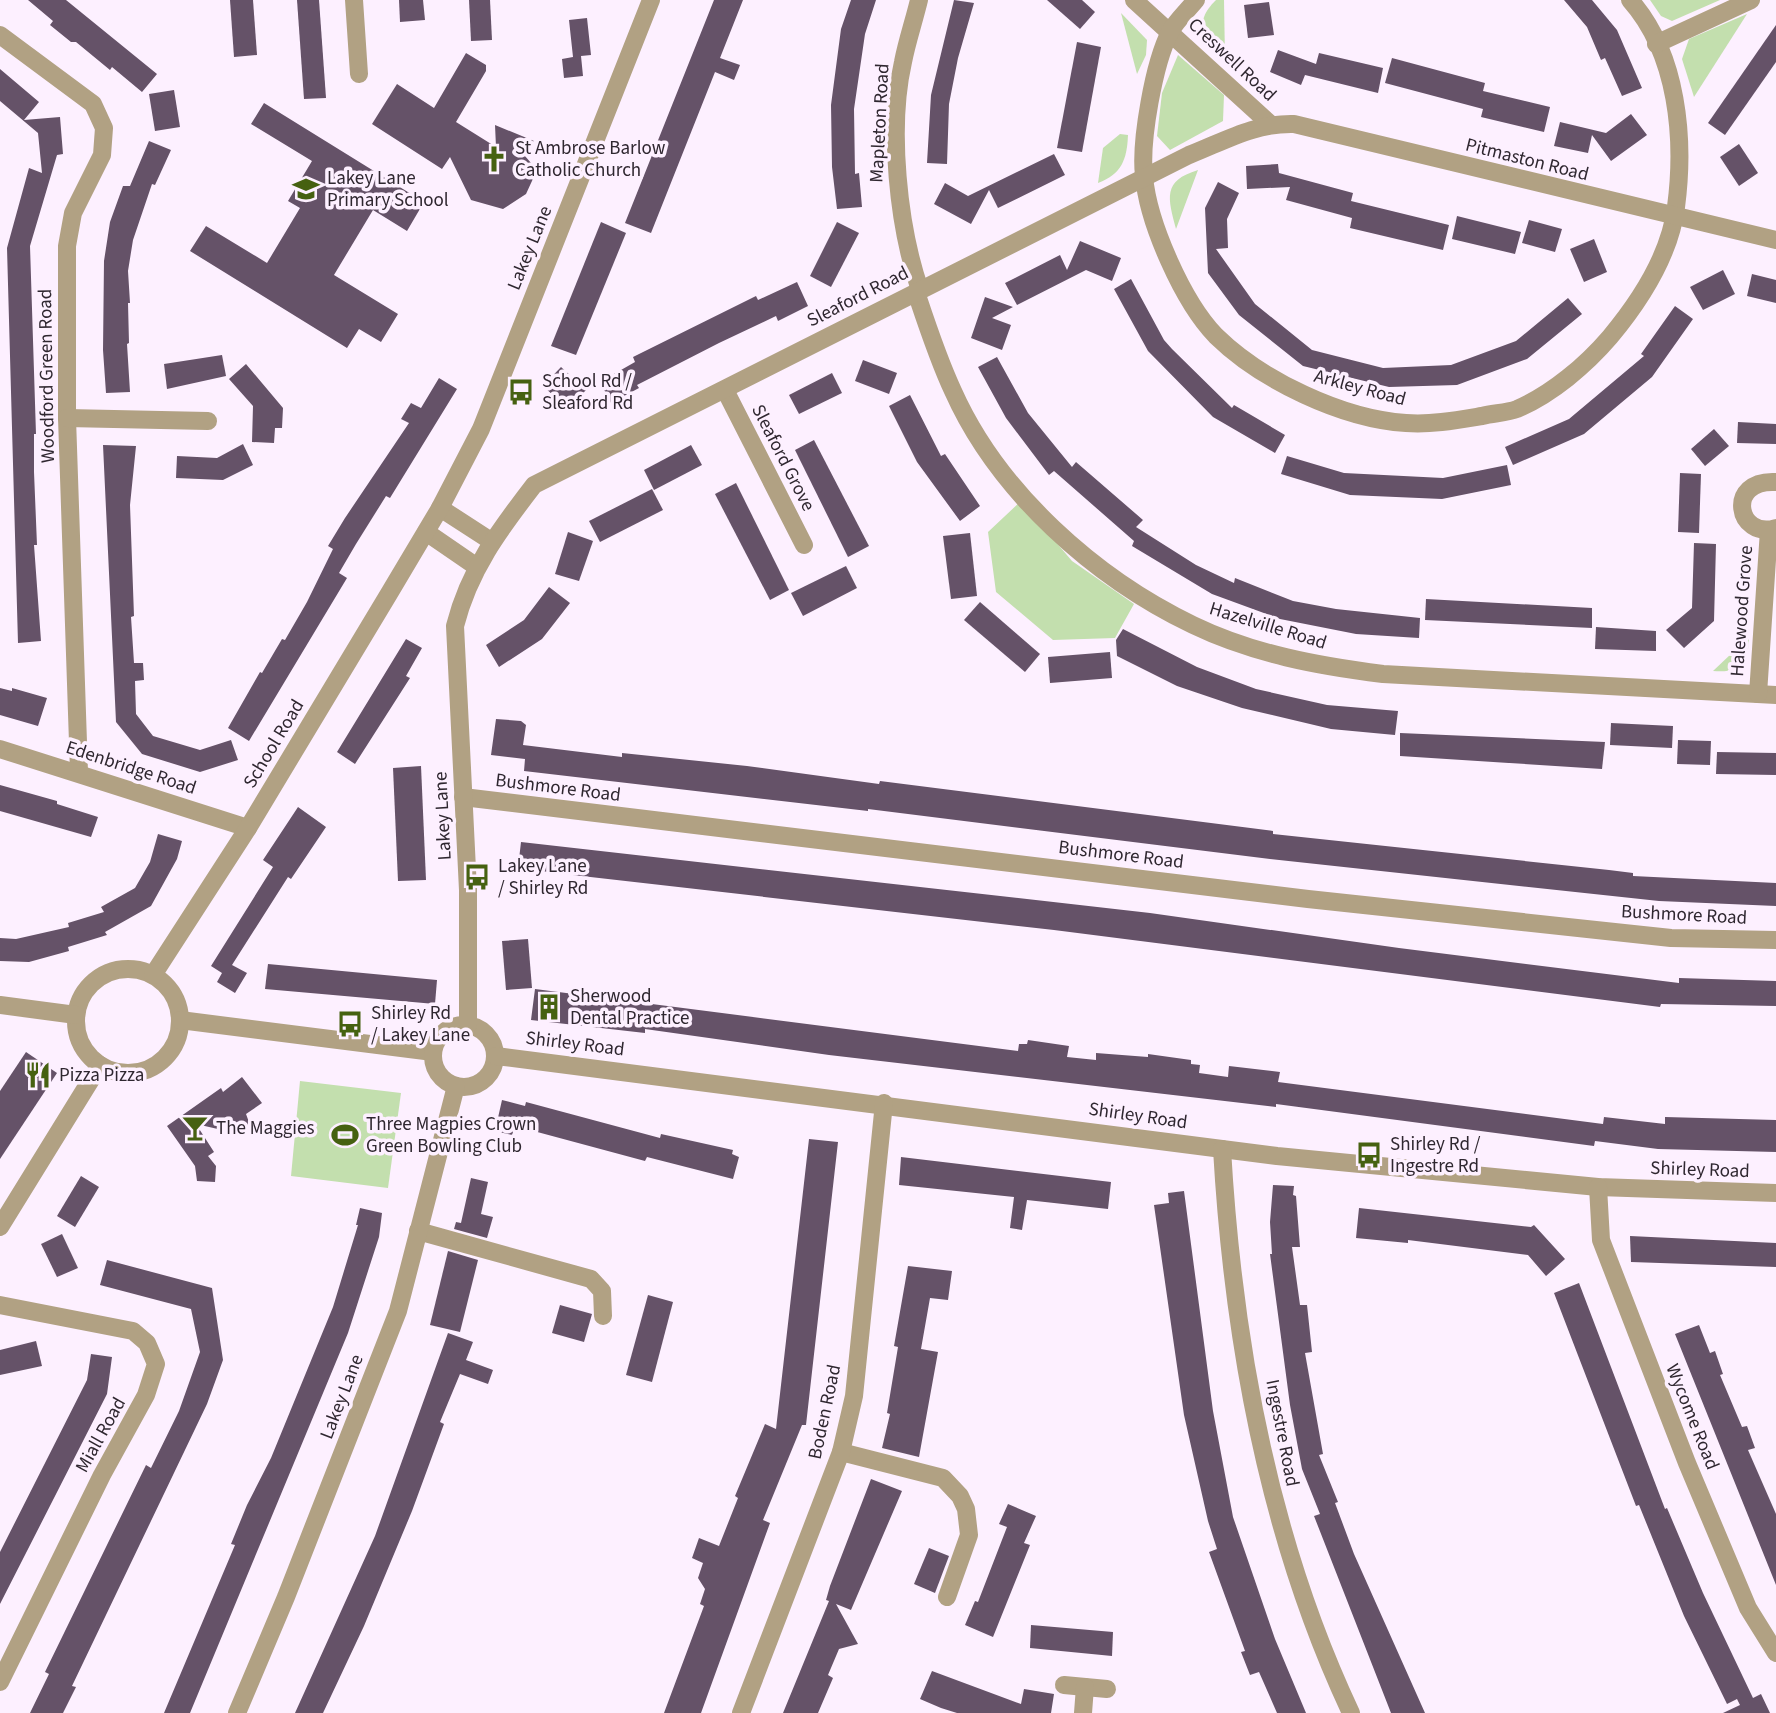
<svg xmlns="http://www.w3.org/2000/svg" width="1776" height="1713" font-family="'Source Sans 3',sans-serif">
<rect width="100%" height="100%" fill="#fdf0ff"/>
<!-- green -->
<g fill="#c3dfae">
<path d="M1216 0H1224L1225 59 1202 37C1201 20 1204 12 1216 0Z"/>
<path d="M1650 0H1720L1672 21 1661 16Z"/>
<path d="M1121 13 1147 40 1146 55 1137 74Z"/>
<path d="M1747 14 1694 97 1682 59 1689 39Z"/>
<path d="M1178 55 1224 95 1223 121 1170 150 1157 136 1162 93Z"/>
<path d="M1120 134 1128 135C1127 159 1122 174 1098 183L1103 148Z"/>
<path d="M1198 170 1176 229C1168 198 1162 181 1198 170Z"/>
<path d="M1021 501 1072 561 1134 604 1115 638 1053 640 996 592 988 532Z"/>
<path d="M1749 637C1748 665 1741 673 1713 671Z"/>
<path d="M300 1081 401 1093 388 1188 291 1176Z"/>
</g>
<!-- building -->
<g fill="#655268">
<path d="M28 0H66L157 74 142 92 112 67 110 70 76 42H71L50 25 53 21Z"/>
<path d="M230 0H253L257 55 234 57Z"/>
<path d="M297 0H319L326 98 304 99Z"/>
<path d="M399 0H423L425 20 400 22Z"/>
<path d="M469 0H490L492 40 471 41Z"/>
<path d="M714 0H743L720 58 740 65 734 80 715 72 651 233 625 223Z"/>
<path d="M851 0H876L865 34 854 109 855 174 859 173 862 207 837 209 832 167 831 105 841 29Z"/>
<path d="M954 0 974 3 958 58 949 104 947 164 927 163 931 95Z"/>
<path d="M1047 0H1082L1095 12 1080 29Z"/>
<path d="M1564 0H1592L1617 30 1642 88 1622 96 1605 58 1601 60 1587 27Z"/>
<path d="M1269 2 1274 35 1248 38 1244 5Z"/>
<path d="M587 18 591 55 581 56 583 76 564 78 562 59 573 57 569 20Z"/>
<path d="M1776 25V62L1725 135 1708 123Z"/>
<path d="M1077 42 1101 47 1082 152 1057 148Z"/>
<path d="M1278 50 1316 64 1319 53 1383 68 1378 93 1305 75 1301 85 1270 72Z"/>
<path d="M466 53 486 65V71L456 122 496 147 495 125 534 141 519 149 537 170 526 194 503 209 471 200 450 157 442 169 372 124 397 84 434 108Z"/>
<path d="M1392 58 1485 83 1483 91 1550 107 1544 132 1481 117 1483 109 1385 83Z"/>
<path d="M0 69 39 102 24 120 60 117 63 154 57 155 30 246 36 434H34V472L37 545H34L41 641 18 643 7 248 29 168 42 173 38 133 0 101Z"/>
<path d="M174 90 180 127 155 131 149 94Z"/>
<path d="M264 103 424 202 407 231 373 210 334 275 398 314 381 342 359 329 347 348 190 251 206 226 267 263 300 208 288 201 312 161 251 124Z"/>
<path d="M1631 114 1647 135 1611 161 1592 135 1588 153 1554 146 1560 122 1606 133Z"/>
<path d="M149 141 171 150 155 185 152 184 133 240 128 271 130 303H128L129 343 127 344 130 392 106 393 103 350 104 261 110 222 123 186H130Z"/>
<path d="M1739 144 1758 173 1739 186 1720 157Z"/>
<path d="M1054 154 1065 175 998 208 989 190 971 224 934 204 945 183 968 196Z"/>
<path d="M1278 164 1279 173 1353 193 1351 201 1449 225 1443 250 1350 228 1352 218 1286 200 1290 187 1247 189 1246 166Z"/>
<path d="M1218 182 1239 193 1227 219 1228 248 1216 249 1255 304 1312 350 1383 368 1451 365 1516 341 1568 298 1582 314 1527 359 1457 385 1389 387 1303 366 1239 315 1208 273 1205 208Z"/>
<path d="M1457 216 1521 232 1515 254 1452 239Z"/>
<path d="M1529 220 1562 229 1555 252 1522 243Z"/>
<path d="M601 222 626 233 576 355 551 346Z"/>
<path d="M837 222 859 233 831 287 810 276Z"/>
<path d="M1594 239 1607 272 1584 282 1570 249Z"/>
<path d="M1080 241 1121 258 1112 281 1086 270 1017 305 1005 283 1060 255 1067 270Z"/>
<path d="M1723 270 1735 294 1703 310 1690 287Z"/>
<path d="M1752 274 1776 280V303L1747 296Z"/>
<path d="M1131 279 1164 340 1172 349 1232 408 1234 405 1285 435 1275 453 1213 417 1148 351 1114 289Z"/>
<path d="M797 282 808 306 778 321 776 316 719 343 637 385 639 388 611 403 600 382 635 362 633 357 756 296 758 300Z"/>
<path d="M985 297 1013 307 992 318 1011 325 1002 350 971 338Z"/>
<path d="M1675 306 1693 319 1652 377 1584 434 1513 465 1505 447 1569 419 1644 356 1641 354Z"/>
<path d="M222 355 226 376 167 389 164 364Z"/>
<path d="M997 357 1028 413 1072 467 1076 462 1143 520 1136 527 1196 565 1234 583 1235 578 1293 601 1336 609 1420 618 1419 638 1356 634 1280 619 1212 594 1132 546 1134 541 1054 471 1049 475 1006 418 978 367Z"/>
<path d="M863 360 897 373 889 394 855 381Z"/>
<path d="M246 364 283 408 282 428H275L274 443 252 442 253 406 229 379Z"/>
<path d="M561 367 586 390 568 409 543 386Z"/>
<path d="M832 373 842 393 799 414 789 395Z"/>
<path d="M439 378 457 389 390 498 386 496 356 544 339 573 347 578 249 741 228 728 260 672 262 673 282 639 285 640 307 602 333 549 328 546 345 518 409 423 401 419 411 403 421 408Z"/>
<path d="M910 395 941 456 945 454 980 506 960 521 917 462 889 406Z"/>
<path d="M1738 422 1776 424V444L1737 443Z"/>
<path d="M1714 429 1729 446 1705 466 1691 449Z"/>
<path d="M814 440 869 546 848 557 795 450Z"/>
<path d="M243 444 253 465 223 480 176 478 177 456 217 458Z"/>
<path d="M103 445 136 446 130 505 134 616 131 617 134 663H143L144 680 135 681 136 714 153 736 200 750 231 740 238 760 200 772 142 754 116 722Z"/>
<path d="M691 445 702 465 654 490 644 470Z"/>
<path d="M1287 456 1344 473 1443 478 1507 465 1511 485 1442 499 1350 495 1281 474Z"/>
<path d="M1680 473 1701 474 1699 533 1678 532Z"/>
<path d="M736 483 789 590 770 600 715 494Z"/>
<path d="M652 489 663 510 600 542 589 521Z"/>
<path d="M568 532 593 541 579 581 555 574Z"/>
<path d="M970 533 977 596 951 599 943 536Z"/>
<path d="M1694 543 1716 544 1714 621 1684 648 1666 630 1692 608Z"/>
<path d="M846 566 857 588 803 616 791 593Z"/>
<path d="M549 587 570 603 542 639 499 667 486 645 524 620Z"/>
<path d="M1426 599 1592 608V628L1425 620Z"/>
<path d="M980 602 1040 654 1025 672 964 620Z"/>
<path d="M1596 627 1656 631V651L1595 649Z"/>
<path d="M1123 629 1197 667 1256 689 1327 705 1398 711 1395 735 1331 729 1242 708 1177 686 1117 656 1116 640Z"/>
<path d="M406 639 422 648 406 676 410 678 355 764 337 752Z"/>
<path d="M1110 652 1112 678 1050 683 1048 657Z"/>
<path d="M0 688 12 691V688L47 698 38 726 0 715Z"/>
<path d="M496 719 521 721 526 725 523 745 622 757V753L747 766 879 784 880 781 1273 831V834L1609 870 1633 873V876L1776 883V906L1659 901 1270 859 868 809V811L524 771 525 759 491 755Z"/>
<path d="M1611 723 1673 726 1672 748 1610 745Z"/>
<path d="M1400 733 1605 742 1602 769 1400 756Z"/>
<path d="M1678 740 1711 741 1710 765 1677 764Z"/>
<path d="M1717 752 1776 753V775L1716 774Z"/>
<path d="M421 766 426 880 398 881 393 768Z"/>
<path d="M0 785 57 801V804L98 817 91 837 0 811Z"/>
<path d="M298 807 326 827 291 879 288 877 232 965 247 973 235 993 217 982 222 973 211 966 273 867 263 860Z"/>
<path d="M158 834 182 841 177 859 151 906 105 932 107 935 68 947 69 951 29 962 0 961V938L16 939 69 927 68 923 104 912 101 907 135 888 150 862Z"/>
<path d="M521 842 1150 913 1399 948 1679 983V978L1776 981V1006L1661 1004 1660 1007 1054 930 564 874 518 868Z"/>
<path d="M528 939 532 988 506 990 502 941Z"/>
<path d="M268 964 437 980 435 1004 265 989Z"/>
<path d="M535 989 1018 1051 1019 1044H1027L1028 1040 1069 1046 1067 1057 1096 1060V1053L1148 1057V1054L1191 1060V1064L1200 1065 1199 1073 1228 1077 1229 1066 1280 1072 1278 1082 1603 1124 1604 1117 1665 1124V1117L1776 1120V1152L1658 1149 1595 1141 1594 1146 1276 1104V1107L829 1055 645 1029V1033L531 1020Z"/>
<path d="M26 1052 57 1073 0 1159V1091Z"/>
<path d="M242 1077 262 1103 246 1114 250 1125 244 1135 196 1124 214 1152 208 1156 216 1166 215 1182 197 1181 195 1166 167 1126 221 1088 223 1092Z"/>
<path d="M502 1100 525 1106 526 1102 660 1138 661 1134 733 1150 732 1154 739 1157 733 1179 647 1157 645 1161 515 1126 512 1135 495 1131Z"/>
<path d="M809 1139 838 1142 806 1425H802L763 1520 770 1523 701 1713H664L704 1606 700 1604 705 1589 698 1578 703 1563 692 1558 699 1538 719 1546 738 1498 735 1496 765 1424 776 1429Z"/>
<path d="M901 1157 1111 1182 1108 1209 1027 1200 1022 1230 1010 1228 1014 1197 899 1185Z"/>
<path d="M81 1176 99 1187 75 1227 57 1216Z"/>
<path d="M471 1178 488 1182 481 1214 493 1217 487 1238 454 1229 456 1222 461 1223Z"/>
<path d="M1273 1185 1294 1186 1293 1195 1296 1196 1300 1247H1292L1300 1305H1307L1312 1352 1305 1353 1323 1454 1319 1455 1338 1502 1335 1503 1354 1554 1425 1713H1391L1314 1516 1320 1514 1302 1469 1290 1405 1270 1254H1272L1270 1222Z"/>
<path d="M1184 1191 1213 1411 1233 1517 1275 1639 1306 1713H1277L1259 1672 1250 1675 1241 1652 1245 1651 1209 1552 1217 1549 1208 1521 1184 1415 1154 1205 1169 1203 1168 1193Z"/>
<path d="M360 1208 382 1213 379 1237 348 1333 190 1713H164L235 1545 231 1544 247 1505 271 1458 333 1307 358 1225H356Z"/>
<path d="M1359 1208 1531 1227 1534 1225 1565 1259 1546 1276 1528 1255 1408 1240V1243L1356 1238Z"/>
<path d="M62 1234 78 1268 57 1277 41 1244Z"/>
<path d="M1630 1236 1776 1243V1267L1631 1262Z"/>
<path d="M448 1251 478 1260 460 1332 430 1325Z"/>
<path d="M107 1260 212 1288 223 1360 207 1404 72 1686 76 1687 63 1713H30L49 1674 45 1672 146 1465 151 1468 179 1411 200 1352 191 1309 100 1285Z"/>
<path d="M908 1266 952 1271 948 1300 930 1298 921 1349 938 1352 919 1457 882 1448 890 1414 887 1413 898 1347 894 1346Z"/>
<path d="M1579 1283 1665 1509 1667 1508 1703 1593 1753 1698 1761 1694 1770 1713H1723L1740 1705 1737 1699 1727 1704 1684 1616 1639 1505 1636 1506 1554 1293Z"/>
<path d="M648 1295 673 1302 652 1382 626 1375Z"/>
<path d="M560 1305 592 1314 584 1342 552 1333Z"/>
<path d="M1699 1325 1710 1353 1715 1351 1723 1374 1720 1375 1742 1427 1747 1426 1755 1448 1748 1450 1776 1514V1585L1675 1334Z"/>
<path d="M448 1333 473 1342 466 1360 493 1370 488 1384 460 1374 440 1422 444 1424 412 1511 364 1626 323 1713H295L375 1536Z"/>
<path d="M36 1341 42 1366 0 1375V1350Z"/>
<path d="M91 1354 112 1357 107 1394 0 1604V1552L87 1380Z"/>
<path d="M871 1479 902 1491 851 1610 836 1604 858 1644 839 1649 828 1675 833 1678 818 1713H783L829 1601 826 1600 830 1586Z"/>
<path d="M1008 1504 1036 1516 1024 1543 1030 1545 993 1637 965 1625 975 1601 978 1602 1007 1527 999 1524Z"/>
<path d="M929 1548 949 1556 935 1593 914 1584Z"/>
<path d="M1031 1625 1113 1632 1112 1656 1030 1648Z"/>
<path d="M932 1671 1021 1704 1024 1689 1054 1694 1051 1713H957L941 1708 920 1699Z"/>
</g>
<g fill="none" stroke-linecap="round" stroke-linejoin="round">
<!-- minor -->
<g stroke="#b1a183" stroke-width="18">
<path d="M354 0 359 74"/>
<path d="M919 0C914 21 907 41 903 62 888 128 898 226 920 290"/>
<path d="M1134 0 1269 123"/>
<path d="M1196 0C1188 10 1176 21 1170 32 1154 63 1140 141 1144 176 1148 223 1183 302 1216 336 1261 380 1342 419 1406 423 1431 425 1458 420 1482 416 1493 413 1507 413 1517 409 1552 394 1586 365 1610 337 1640 301 1670 254 1676 207 1685 139 1678 54 1630 0"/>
<path d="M0 35 93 104 104 128 102 155 73 213 67 246V418L79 772"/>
<path d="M1656 44 1751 0"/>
<path d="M916 292C927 325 938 359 953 391 998 492 1095 578 1193 625 1253 654 1319 666 1383 674L1776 695"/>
<path d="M725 390 804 545"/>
<path d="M67 418 208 421"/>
<path d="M1776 482C1725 479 1737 540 1776 528"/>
<path d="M440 508 491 541"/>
<path d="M426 532 477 567"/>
<path d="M1758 694 1769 530"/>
<path d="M0 749 248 828"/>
<path d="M463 797 1308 899 1671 938 1776 940"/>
<circle cx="128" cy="1021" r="52"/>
<path d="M153 975 248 828 390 592 440 508 481 429 651 0"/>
<path d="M0 1005 76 1015"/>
<path d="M180 1020 433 1052"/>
<circle cx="464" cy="1056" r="31"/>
<path d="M468 1025V890L455 626C469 570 500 529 534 485L1189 155C1225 141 1254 123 1294 124L1776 240"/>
<path d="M496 1056 1277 1156 1598 1187 1776 1193"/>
<path d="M1222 1149C1233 1341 1268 1537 1351 1713"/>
<path d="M1598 1187 1601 1240 1687 1463 1748 1608 1776 1653"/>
<path d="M0 1227 100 1065"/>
<path d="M418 1231 591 1279 602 1291 603 1316"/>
<path d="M0 1305 133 1331 147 1343 156 1364 146 1395 102 1475 0 1682"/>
<path d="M841 1452 943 1478 960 1496 966 1509 969 1535 947 1597"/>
<path d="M1064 1685 1107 1689"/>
<path d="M237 1713 286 1597 398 1311 456 1086"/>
<path d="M741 1713 841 1452 854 1396 884 1103"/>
<path d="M1083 1713 1085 1687"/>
</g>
</g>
<!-- icons -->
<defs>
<g id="church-bare" transform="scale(2.1)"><path d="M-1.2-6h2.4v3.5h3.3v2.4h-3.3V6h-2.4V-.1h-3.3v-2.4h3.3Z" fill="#466111" stroke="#fdf0ff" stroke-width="2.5" paint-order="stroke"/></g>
<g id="school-bare" transform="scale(2.1)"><path d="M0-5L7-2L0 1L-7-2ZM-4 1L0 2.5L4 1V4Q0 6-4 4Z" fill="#466111" stroke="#fdf0ff" stroke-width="2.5" paint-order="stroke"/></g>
<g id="bus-bare" transform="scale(2.1)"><path d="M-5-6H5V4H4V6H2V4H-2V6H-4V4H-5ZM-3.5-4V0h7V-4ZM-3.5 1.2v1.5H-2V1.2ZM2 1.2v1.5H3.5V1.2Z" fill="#466111" stroke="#fdf0ff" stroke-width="2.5" paint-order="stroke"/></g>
<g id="building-bare" transform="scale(2.1)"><path d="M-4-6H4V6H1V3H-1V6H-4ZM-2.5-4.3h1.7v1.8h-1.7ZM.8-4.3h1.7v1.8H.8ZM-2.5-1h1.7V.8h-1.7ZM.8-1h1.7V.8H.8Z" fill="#466111" stroke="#fdf0ff" stroke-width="2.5" paint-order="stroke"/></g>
<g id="restaurant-bare" transform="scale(2.1)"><path d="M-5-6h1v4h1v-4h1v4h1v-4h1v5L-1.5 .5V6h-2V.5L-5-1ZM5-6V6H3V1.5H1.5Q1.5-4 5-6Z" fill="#466111" stroke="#fdf0ff" stroke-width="2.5" paint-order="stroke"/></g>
<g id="bar-bare" transform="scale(2.1)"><path d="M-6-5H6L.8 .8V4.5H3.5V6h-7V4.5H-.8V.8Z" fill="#466111" stroke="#fdf0ff" stroke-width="2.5" paint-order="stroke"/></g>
<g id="stadium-bare" transform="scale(2.1)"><path d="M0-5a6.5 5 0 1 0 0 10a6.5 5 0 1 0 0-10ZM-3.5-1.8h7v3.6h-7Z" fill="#466111" stroke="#fdf0ff" stroke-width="2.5" paint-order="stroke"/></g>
</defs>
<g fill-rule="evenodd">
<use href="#church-bare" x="494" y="159"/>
<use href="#school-bare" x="306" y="189"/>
<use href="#bus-bare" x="521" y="392"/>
<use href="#bus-bare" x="477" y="877"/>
<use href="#building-bare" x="549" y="1007"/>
<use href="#bus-bare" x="350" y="1024"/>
<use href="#restaurant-bare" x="38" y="1075"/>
<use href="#bar-bare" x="195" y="1128"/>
<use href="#stadium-bare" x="345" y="1135"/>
<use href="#bus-bare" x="1369" y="1155"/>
</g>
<g text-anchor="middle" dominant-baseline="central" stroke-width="7" stroke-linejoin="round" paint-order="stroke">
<!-- street labels -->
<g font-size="19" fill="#2f2730" stroke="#fdf0ff">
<text transform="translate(1232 60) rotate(43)">Creswell Road</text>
<text transform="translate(880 123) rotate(-87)">Mapleton Road</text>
<text transform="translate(1527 160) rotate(14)">Pitmaston Road</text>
<text transform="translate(530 248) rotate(-68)">Lakey Lane</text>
<text transform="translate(858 297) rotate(-27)">Sleaford Road</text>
<text transform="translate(47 376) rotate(-91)">Woodford Green Road</text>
<text transform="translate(1360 388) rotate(15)">Arkley Road</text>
<text transform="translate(783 458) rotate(63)">Sleaford Grove</text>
<text transform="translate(1742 611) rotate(-86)">Halewood Grove</text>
<text transform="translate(1268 626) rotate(17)">Hazelville Road</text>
<text transform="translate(274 744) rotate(-59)">School Road</text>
<text transform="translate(131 768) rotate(18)">Edenbridge Road</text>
<text transform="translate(558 788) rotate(7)">Bushmore Road</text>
<text transform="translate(443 816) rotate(-93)">Lakey Lane</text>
<text transform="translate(1121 855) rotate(7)">Bushmore Road</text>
<text transform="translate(1684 915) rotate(3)">Bushmore Road</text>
<text transform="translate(575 1044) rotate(7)">Shirley Road</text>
<text transform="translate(1138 1116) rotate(8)">Shirley Road</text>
<text transform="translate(1700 1170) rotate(2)">Shirley Road</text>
<text transform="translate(342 1397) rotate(-69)">Lakey Lane</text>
<text transform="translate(825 1412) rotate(-78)">Boden Road</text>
<text transform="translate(1692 1417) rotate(68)">Wycome Road</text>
<text transform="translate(1282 1433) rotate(79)">Ingestre Road</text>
<text transform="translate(101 1435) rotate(-61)">Miall Road</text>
</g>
<!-- poi labels -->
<g font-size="19" fill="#2f2730" stroke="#fdf0ff" text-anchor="start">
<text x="515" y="148">St Ambrose Barlow<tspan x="515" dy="22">Catholic Church</tspan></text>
<text x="327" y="178">Lakey Lane<tspan x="327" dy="22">Primary School</tspan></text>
<text x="542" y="381">School Rd /<tspan x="542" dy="22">Sleaford Rd</tspan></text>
<text x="498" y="866">Lakey Lane<tspan x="498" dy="22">/ Shirley Rd</tspan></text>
<text x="570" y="996">Sherwood<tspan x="570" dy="22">Dental Practice</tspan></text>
<text x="371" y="1013">Shirley Rd<tspan x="371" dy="22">/ Lakey Lane</tspan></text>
<text x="59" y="1075">Pizza Pizza</text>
<text x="366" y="1124">Three Magpies Crown<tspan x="366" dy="22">Green Bowling Club</tspan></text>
<text x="216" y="1128">The Maggies</text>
<text x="1390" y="1144">Shirley Rd /<tspan x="1390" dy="22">Ingestre Rd</tspan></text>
</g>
</g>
</svg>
